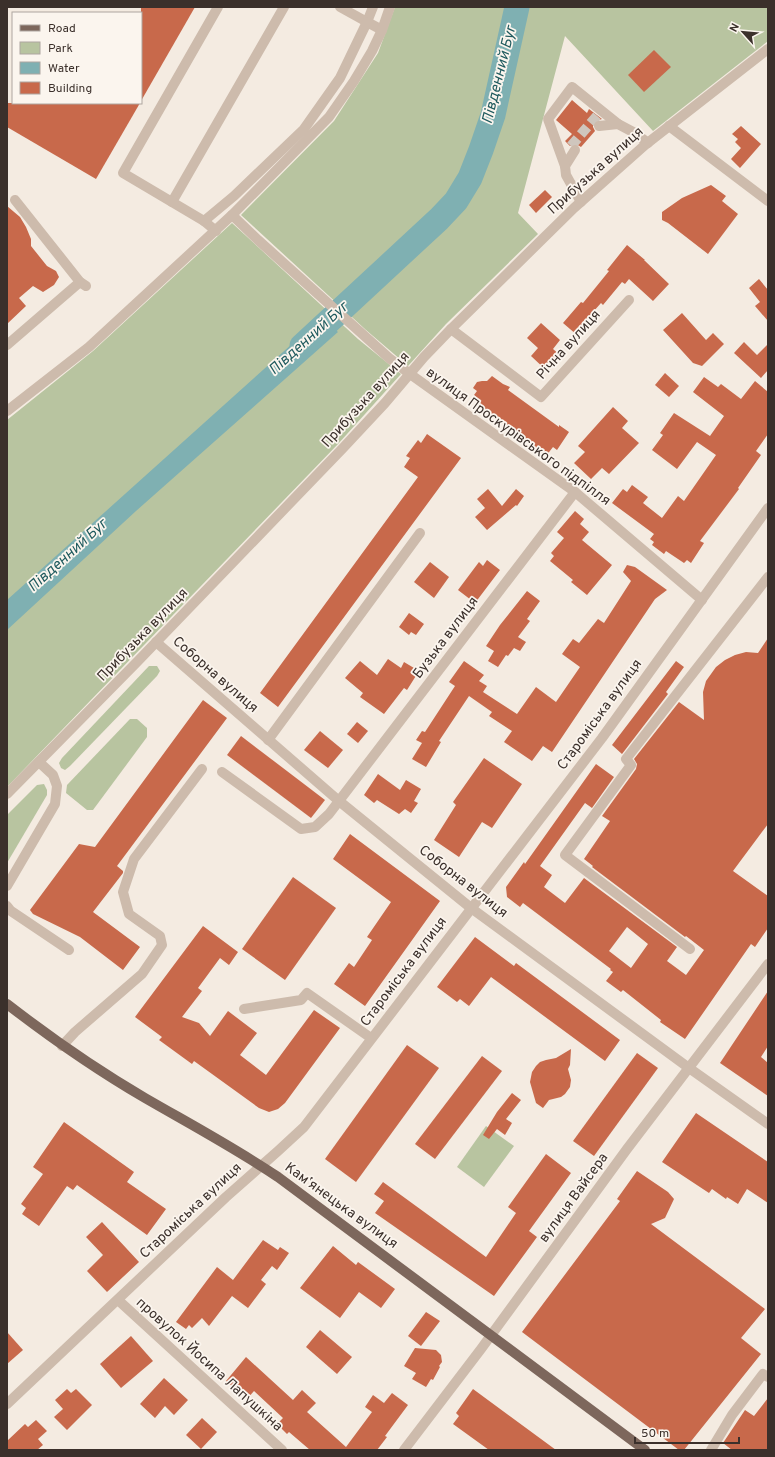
<svg xmlns="http://www.w3.org/2000/svg" width="775" height="1457" font-family="Overpass,sans-serif">
<rect width="100%" height="100%" fill="#f4ebe1"/>
<!-- green -->
<g fill="#b8c4a0">
<path d="M395 7H768V41L653 131 565 36 518 213 538 234 446 324 408 366 366 330 241 215 334 121 378 53Z"/>
<path d="M232 223 358 339 401 374 338 444 7 787V420L93 351Z"/>
<path d="M149 666H157L160 671 157 676 70 766 65 770 61 768 59 763 62 758Z"/>
<path d="M130 719H137L147 728V737L93 810H87L66 793 67 785Z"/>
<path d="M44 784 47 790V795L7 863V815L37 785Z"/>
<path d="M486 1126 514 1146 484 1187 457 1167Z"/>
</g>
<!-- water -->
<path fill="#7fb0b2" d="M322 317 338 332 136 511 7 630V600Z"/>
<g fill="none" stroke-linecap="round" stroke-linejoin="round">
<!-- river -->
<path stroke="#7fb0b2" stroke-width="25" d="M302 346 439 219 456 201 470 178 481 150 493 115 517 7"/>
</g>
<!-- building -->
<g fill="#c8694b" fill-rule="evenodd">
<path d="M141 7H195L141 101Z"/>
<path d="M654 50 671 67 644 92 628 75Z"/>
<path d="M572 100 587 113 589 109 602 119 596 121 593 123V127L595 131 581 147 576 144 570 146 565 141 572 134 556 120Z"/>
<path d="M7 103H140L96 179 7 127Z"/>
<path d="M741 126 761 144 740 168 731 159 741 148 735 142 738 139 732 134Z"/>
<path d="M711 185 726 196 722 201 738 214 708 254 668 223 662 220V212L682 198Z"/>
<path d="M545 190 552 197 536 213 529 205Z"/>
<path d="M7 206 20 217 26 227 31 239V246L47 266 56 271 59 277 54 285 43 292 33 286 19 298 26 306 7 324Z"/>
<path d="M627 245 645 260H644L669 284 653 301 629 279 625 284 622 282 603 305 601 303 585 321 588 324 577 335 563 323 581 302 583 303 609 271 607 270Z"/>
<path d="M759 279 768 290V321L755 306 760 302 749 288Z"/>
<path d="M682 313 706 340 713 333 724 344 702 366 693 363 663 330Z"/>
<path d="M541 323 560 340 553 349 561 356 547 371 531 356 538 348 527 338Z"/>
<path d="M744 342 757 355 768 344V370L761 378 734 353Z"/>
<path d="M665 373 679 386 669 397 655 385Z"/>
<path d="M492 376 503 384 510 387 508 390 559 427V425L569 432 557 450 553 447 546 456 475 403 478 399 474 395 477 391 473 388 477 382 482 381H487Z"/>
<path d="M704 377 718 387 721 384 741 399 755 381 768 392V434L756 451 761 455 738 488 739 489 700 541 704 543 691 563 687 560 684 563 666 551 664 554 652 545 654 542 650 539 654 534 612 503 623 489 627 492 632 485 648 497 643 503 662 518 678 496 684 501 716 455 697 442 677 469 652 450 663 435 660 433 674 413 710 436 724 416 693 392Z"/>
<path d="M613 407 628 421 622 428 639 443 609 474 602 468 591 479 574 463 585 452 578 446Z"/>
<path d="M427 434 461 458 278 707 260 693 418 477 404 467 410 458 406 456 418 440 421 443Z"/>
<path d="M488 489 502 506 516 489 524 496 517 506 516 505 487 530 475 517 485 508 477 499Z"/>
<path d="M575 511 584 519 580 524 589 532 582 540 612 565 587 595 571 582 573 580 550 561 554 556 551 553 564 538 557 532Z"/>
<path d="M487 560 500 570 475 603 458 590 479 562 483 566Z"/>
<path d="M430 562 449 577 434 598 414 582Z"/>
<path d="M627 565 635 567 667 590 655 599 552 752 543 746 532 761 504 742 512 731 489 716 492 712 469 696 439 741 441 742 426 767 412 759 422 743 416 740 422 731 425 732 455 686 449 682 464 661 484 675 479 681 487 686 483 692 517 714 536 687 556 702 580 667 562 654 573 639 579 643 598 619 604 623 631 581 623 572Z"/>
<path d="M527 591 540 601 527 619 530 621 518 637 526 642 520 651 514 648 508 656 506 655 498 667 488 661 494 651 486 646 500 625Z"/>
<path d="M409 613 424 624 416 635 411 632 409 635 399 627Z"/>
<path d="M768 638V824L733 871 768 896V928L755 947 751 944 685 1039 660 1022 661 1020 623 990 621 992 606 981 613 972 610 970 611 969 523 903 520 907 507 897 506 887 524 862 525 864 596 764 614 777 592 808 585 803 540 866 552 875 544 887 565 903 584 878 677 947 667 961 686 975 704 950 686 936 685 937 592 867 593 866 584 859 610 821 602 816 636 769 637 764 634 759 679 702 704 720 703 692 706 681 716 667 725 660 735 655 746 652 758 653ZM627 927 648 944 631 968 609 951Z"/>
<path d="M388 659 401 668 404 662 419 671 407 690 404 688 384 714 360 697 363 693 345 678 360 661 377 675Z"/>
<path d="M676 661 684 667 666 692 668 694 622 754 612 745Z"/>
<path d="M203 700 227 718 117 866 123 871V873L93 912 140 947 123 970 80 937 33 914 30 910 79 844 95 847Z"/>
<path d="M357 722 368 731 358 743 347 734Z"/>
<path d="M320 731 343 750 328 768 304 750Z"/>
<path d="M241 736 325 800 311 818 227 755Z"/>
<path d="M484 758 522 784 492 828 482 822 459 857 434 840 456 805 453 802Z"/>
<path d="M378 774 400 790 406 780 421 789 414 801 418 803 411 813 405 809 399 814 377 800 374 803 364 795Z"/>
<path d="M350 834 440 901 365 1006 334 984 349 963 354 967 372 940 367 937 391 902 333 859Z"/>
<path d="M293 877 336 908 285 980 242 949Z"/>
<path d="M203 926 238 952 229 965 220 958 198 988 202 991 182 1017 199 1023 210 1036 228 1011 257 1033 240 1055 266 1075 314 1010 340 1028 285 1103 278 1109 269 1112 259 1108 194 1061 192 1064 159 1040 162 1037 135 1017Z"/>
<path d="M475 937 514 966 516 963 620 1040 605 1061 491 977 469 1006 460 999 457 1002 437 987Z"/>
<path d="M768 991V1046L761 1057 768 1063V1096L720 1063Z"/>
<path d="M407 1045 439 1068 356 1182 325 1159Z"/>
<path d="M571 1049 570 1065 568 1069 571 1080 570 1087 565 1094 561 1097 549 1100 543 1108 536 1103 530 1082 532 1072 536 1066 540 1062 546 1060 556 1058Z"/>
<path d="M637 1053 658 1068 594 1156 573 1141Z"/>
<path d="M482 1056 502 1071 435 1159 415 1144Z"/>
<path d="M512 1093 521 1100 506 1119 512 1123 505 1135 497 1129 489 1139 483 1135 497 1112Z"/>
<path d="M696 1113 768 1162V1203L747 1189 738 1204 727 1197 726 1199 712 1189 709 1193 662 1162Z"/>
<path d="M64 1122 134 1172 127 1182 166 1209 147 1235 77 1185 73 1190 67 1186 39 1226 22 1214 26 1208 21 1204 43 1174 33 1167Z"/>
<path d="M546 1154 571 1173 529 1231 537 1237 494 1296 375 1213 384 1201 374 1194 383 1182 486 1257 516 1213 508 1207Z"/>
<path d="M637 1171 668 1192 674 1199 665 1218 651 1224 765 1309 741 1338 761 1354 684 1450H679L522 1332 620 1201 617 1199Z"/>
<path d="M102 1222 139 1262 107 1292 87 1271 103 1255 86 1237Z"/>
<path d="M263 1240 278 1250 280 1247 289 1253 277 1270 272 1266 261 1280 266 1284 248 1308 232 1296 209 1326 202 1318 192 1328 189 1325 186 1329 176 1322 217 1267 233 1280Z"/>
<path d="M333 1246 356 1265 358 1262 395 1289 381 1308 359 1292 340 1318 300 1288Z"/>
<path d="M426 1312 440 1321 421 1346 408 1336Z"/>
<path d="M320 1330 352 1357 337 1374 306 1347Z"/>
<path d="M7 1332 23 1350 7 1364Z"/>
<path d="M131 1336 153 1361 121 1388 100 1364Z"/>
<path d="M415 1348 436 1350 441 1355 442 1362 439 1366 440 1367 433 1380 431 1379 426 1387 412 1379 416 1373 404 1366Z"/>
<path d="M246 1357 293 1400 302 1390 316 1403 307 1412 346 1447 372 1412 365 1407 373 1395 384 1403 392 1393 408 1405 385 1436 387 1437 377 1450H310L289 1432 287 1434 277 1424 283 1418 254 1391 247 1399 226 1381Z"/>
<path d="M164 1378 188 1400 174 1415 165 1406 155 1418 140 1404Z"/>
<path d="M67 1389 71 1393 76 1389 92 1405 67 1430 54 1417 63 1409 55 1400Z"/>
<path d="M473 1389 556 1450H489L453 1424 459 1416 456 1413Z"/>
<path d="M768 1398V1450H732L723 1443 745 1410 754 1416Z"/>
<path d="M202 1418 217 1432 201 1449 186 1435Z"/>
<path d="M36 1420 47 1431 38 1439 43 1445 37 1450H7V1441L25 1424 28 1427Z"/>
</g>
<g fill="none" stroke-linecap="round" stroke-linejoin="round">
<!-- minor-tunnel -->
<path stroke="#cfc6bd" stroke-width="10" stroke-dasharray="10 5" stroke-linecap="butt" d="M571 146 601 111"/>
<!-- minor -->
<g stroke="#cdbbac" stroke-width="10">
<path d="M340 7 367 22 373 7"/>
<path d="M599 126 618 124 635 133 648 143"/>
<path d="M669 126 768 201"/>
<path d="M575 150 565 166 566 175 581 202"/>
<path d="M565 166 548 119 572 87 618 124"/>
<path d="M15 200 80 282 86 286"/>
<path d="M172 202 284 7"/>
<path d="M232 215 258 240 389 358 410 374 575 492 702 600"/>
<path d="M204 221 234 196 304 129 340 78 367 22 382 30"/>
<path d="M216 231 204 221 123 173 218 7"/>
<path d="M451 329 541 397 629 300"/>
<path d="M7 345 80 282"/>
<path d="M7 411 89 347 232 215 329 117 354 81 372 51 382 30 390 7"/>
<path d="M156 642 339 801 471 908 689 1068 768 1124"/>
<path d="M268 740 420 533"/>
<path d="M222 772 301 829 315 827 329 814 575 492"/>
<path d="M7 794 137 662 343 448 385 403 424 357 451 329 574 208 645 145 768 49"/>
<path d="M7 886 55 804 57 786 53 775 39 762"/>
<path d="M7 906 11 911 69 950"/>
<path d="M690 949 565 855 631 765 626 759 768 577"/>
<path d="M244 1009 301 1000 307 993 371 1038"/>
<path d="M62 1046 75 1032 142 974 162 945 160 936 129 914 123 892 134 859 202 769"/>
<path d="M118 1300 282 1450"/>
<path d="M7 1404 226 1197 278 1151 304 1127 602 738 768 508"/>
<path d="M404 1450 481 1349 627 1149 768 964"/>
<path d="M711 1450 732 1415 763 1374 768 1377"/>
</g>
<!-- major -->
<path stroke="#7d675c" stroke-width="10" d="M7 1004C51 1038 97 1070 145 1098 190 1124 235 1148 278 1177L645 1450"/>
</g>
<g text-anchor="middle" dominant-baseline="central" stroke-width="3.5" stroke-linejoin="round" paint-order="stroke">
<!-- street labels -->
<g font-size="14" fill="#3b302b" stroke="#fbf5ee">
<text transform="translate(596 171) rotate(-42)">Прибузька вулиця</text>
<text transform="translate(569 345) rotate(-48)">Річна вулиця</text>
<text transform="translate(366 400) rotate(-48)">Прибузька вулиця</text>
<text transform="translate(518 437) rotate(36)">вулиця Проскурівського підпілля</text>
<text transform="translate(143 635) rotate(-46)">Прибузька вулиця</text>
<text transform="translate(446 638) rotate(-53)">Бузька вулиця</text>
<text transform="translate(215 675) rotate(41)">Соборна вулиця</text>
<text transform="translate(600 715) rotate(-54)">Староміська вулиця</text>
<text transform="translate(463 882) rotate(38)">Соборна вулиця</text>
<text transform="translate(404 972) rotate(-53)">Староміська вулиця</text>
<text transform="translate(574 1198) rotate(-54)">вулиця Вайсера</text>
<text transform="translate(341 1206) rotate(36)">Камʼянецька вулиця</text>
<text transform="translate(191 1211) rotate(-43)">Староміська вулиця</text>
<text transform="translate(209 1365) rotate(42)">провулок Йосипа Лапушкіна</text>
</g>
<!-- water labels -->
<g font-size="15" font-style="italic" fill="#1f5a5e" stroke="#fbf5ee">
<text transform="translate(500 75) rotate(-76)">Південний Буг</text>
<text transform="translate(309 339) rotate(-42)">Південний Буг</text>
<text transform="translate(68 556) rotate(-42)">Південний Буг</text>
</g>
</g>
<!-- border -->
<rect width="775" height="1457" fill="none" stroke="#3b302b" stroke-width="16"/>
<!-- legend -->
<rect x="12" y="12" width="130" height="92" fill="#fbf5ee" stroke="#aea6a0"/>
<rect x="20" y="25" width="20" height="6" fill="#7d675c" stroke="#aea6a0"/>
<text x="48" y="32" font-size="12" fill="#3b302b">Road</text>
<rect x="20" y="42" width="20" height="12" fill="#b8c4a0" stroke="#aea6a0"/>
<text x="48" y="52" font-size="12" fill="#3b302b">Park</text>
<rect x="20" y="62" width="20" height="12" fill="#7fb0b2" stroke="#aea6a0"/>
<text x="48" y="72" font-size="12" fill="#3b302b">Water</text>
<rect x="20" y="82" width="20" height="12" fill="#c8694b" stroke="#aea6a0"/>
<text x="48" y="92" font-size="12" fill="#3b302b">Building</text>
<!-- north arrow -->
<g transform="translate(743 32) rotate(297)" stroke="#fbf5ee" stroke-width="3" paint-order="stroke">
<path d="M0-3L7 15L0 10L-7 15Z" fill="#3b302b"/>
<text y="-6" font-size="11" font-weight="bold" text-anchor="middle" fill="#3b302b">N</text>
</g>
<!-- scale -->
<path d="M635 1437v6h104v-6" fill="none" stroke="#3b302b" stroke-width="2"/>
<text x="641" y="1437" font-size="12" fill="#3b302b" stroke="#fbf5ee" stroke-width="3" paint-order="stroke">50 m</text>
</svg>
